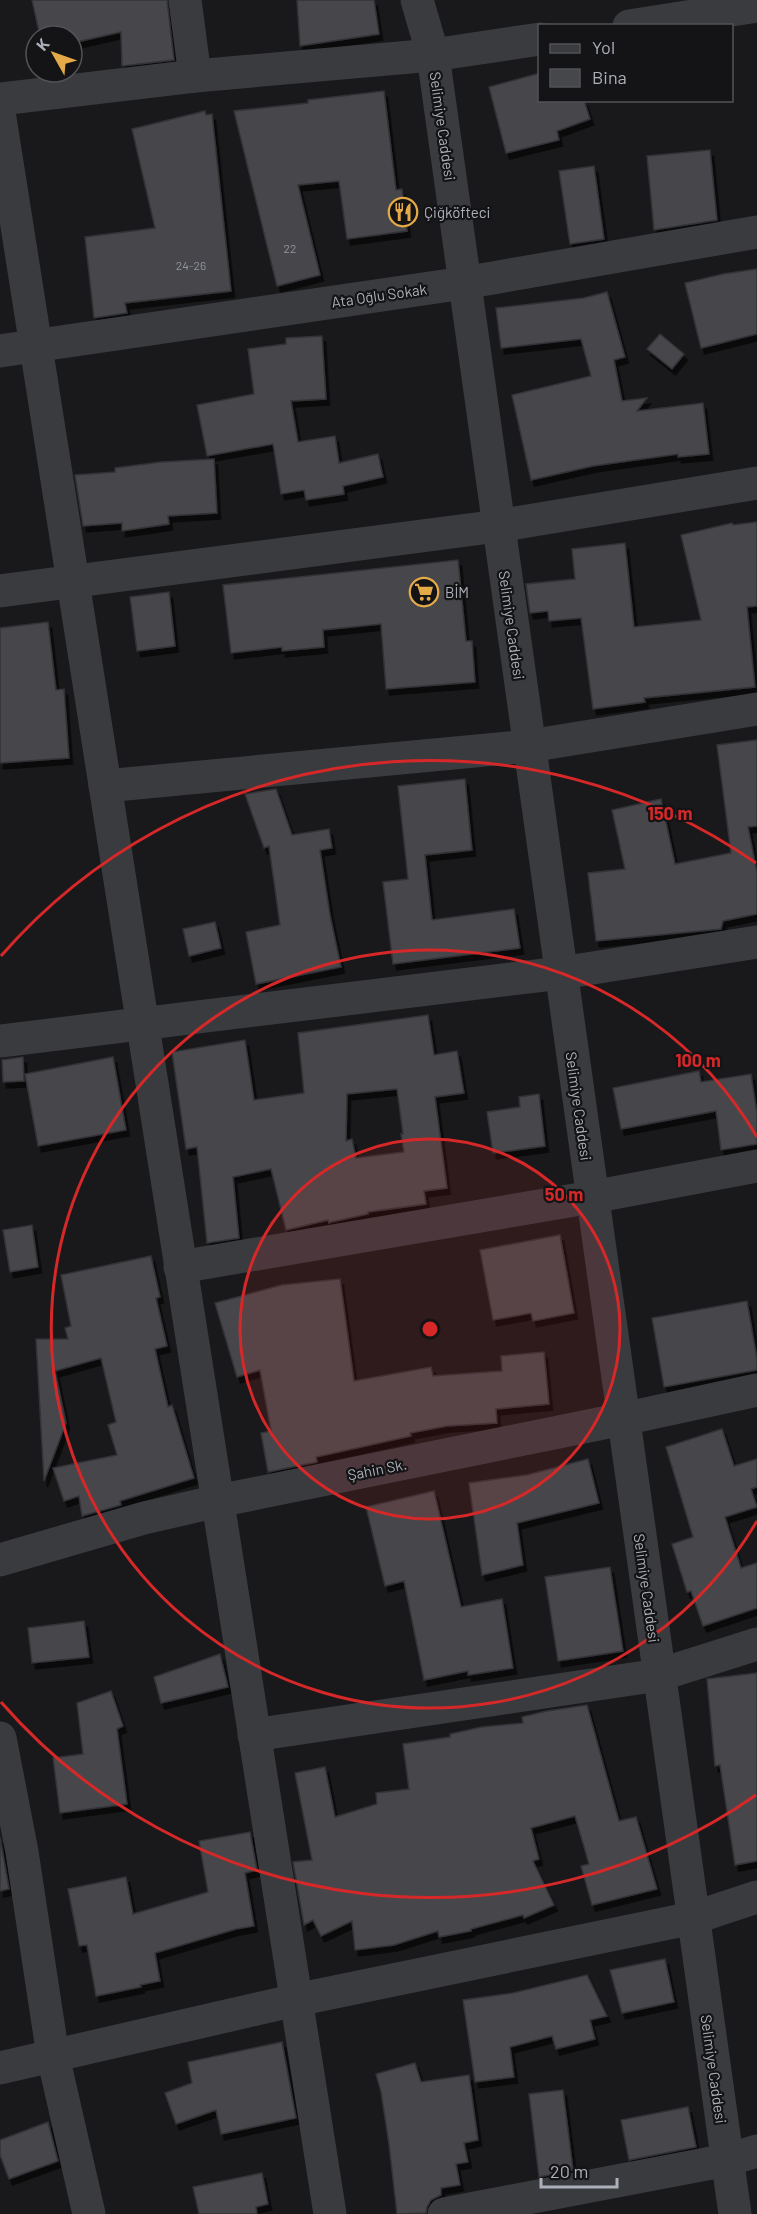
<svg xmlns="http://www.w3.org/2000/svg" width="757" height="2214" font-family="Barlow,sans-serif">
<defs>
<filter id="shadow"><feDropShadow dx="3.5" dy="6" stdDeviation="0" flood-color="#0009"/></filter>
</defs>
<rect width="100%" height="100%" fill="#19191b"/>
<!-- building -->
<g fill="#46474b" stroke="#333337" stroke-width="1.5" fill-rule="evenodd" filter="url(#shadow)">
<path d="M32 0H167L174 60 122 66 121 32 72 43V36H40Z"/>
<path d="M297 0H374L379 34 300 46Z"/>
<path d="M540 73V100H584L590 119 557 131 559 140 506 153 489 87Z"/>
<path d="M384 91 396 190 402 189 407 231 347 239 339 181 298 185 320 275 277 286 234 111 308 103V100Z"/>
<path d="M205 111 206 115 212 114 231 291 125 303 127 313 94 318 85 237 155 228 132 129Z"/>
<path d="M710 150 717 220 654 230 647 156Z"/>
<path d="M594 166 604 239 570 244 559 171Z"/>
<path d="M757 269V334L701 348 685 283 723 274Z"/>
<path d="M607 292 625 357 614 360 622 401 647 398 637 411 703 403 709 454 678 457V454L593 466 531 480 512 395 591 376 581 339 501 348 496 308 584 298Z"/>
<path d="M660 334 684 354 672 369 647 349Z"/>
<path d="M322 336 326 399 291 401 298 442 335 436 339 463 378 454 383 477 343 486 344 494 306 500 304 490 281 494 273 444 207 456 197 405 254 394 248 349 286 344V338Z"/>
<path d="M214 459 217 513 168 516 169 524 122 531V523L83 526 75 475 115 472V468L161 462Z"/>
<path d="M757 522V606L747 607 755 687 644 698 645 702 593 709 581 618 549 621 548 611 530 613 526 584 575 579 572 549 625 543 634 627 701 620 681 535 732 523 733 525Z"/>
<path d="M458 560 466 641H472L475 682 386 689 381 624 323 630 324 647 282 651V647L231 653 223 585Z"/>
<path d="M169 592 175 646 137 651 130 597Z"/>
<path d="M48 622 56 690 64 689 69 758 0 763V628Z"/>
<path d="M757 740V826L748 827 757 873V914L723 921 721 929 596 941 588 873 625 869 612 810 661 799 675 864 731 853 717 745Z"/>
<path d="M465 779 472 850 425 855 432 920 514 909 520 948 393 964 383 882 408 879 398 786Z"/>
<path d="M276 789 292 835 329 829 332 848 320 850 330 915 341 967 256 984 246 932 280 925 269 846 264 848 245 794Z"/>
<path d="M215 922 221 948 189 956 183 929Z"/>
<path d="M428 1015 434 1055 457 1051 464 1093 435 1097 447 1188 424 1191 426 1204 368 1212V1214L331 1222 329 1223 328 1220 286 1230 271 1169 233 1177 239 1238 207 1243 197 1147 186 1149 172 1052 245 1040 254 1100 304 1093 298 1033ZM397 1089 403 1134H401L404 1152 356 1158 352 1139 346 1141 347 1094Z"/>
<path d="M23 1057 24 1081 3 1082 2 1060Z"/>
<path d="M113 1057 126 1130 38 1146 25 1074Z"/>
<path d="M699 1071 701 1082 751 1074 757 1114V1144L721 1150 716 1111 621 1129 613 1088Z"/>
<path d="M539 1094 545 1146 493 1153 487 1112 520 1107 519 1097Z"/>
<path d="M32 1225 38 1267 10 1272 3 1230Z"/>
<path d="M560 1235 574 1313 533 1321 531 1313 493 1320 480 1250Z"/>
<path d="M151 1256 160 1297 156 1298 167 1346 155 1349 168 1407 172 1405 194 1478 120 1501 121 1505 82 1516 79 1496 64 1501 53 1468 117 1455 108 1425 116 1422 101 1358 55 1371 66 1423 44 1481 36 1339H68L65 1328 71 1326 61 1275Z"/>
<path d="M340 1279 354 1381 431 1367 433 1376 502 1371 501 1356 544 1352 549 1404 496 1409 497 1423 447 1426 410 1433 411 1436 316 1457 317 1462 268 1472 261 1433 271 1431 260 1370 237 1377 215 1303 282 1285Z"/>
<path d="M747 1301 757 1359V1370L664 1387 652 1318Z"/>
<path d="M722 1429 734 1466 757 1459V1487L751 1489 757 1507 725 1517 741 1568 757 1563V1608L703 1626 691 1591 687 1592 672 1544 693 1537 666 1447Z"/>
<path d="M588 1459 599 1503 517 1523 523 1565 482 1575 469 1483 527 1475Z"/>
<path d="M434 1491 461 1607 502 1599 513 1668 468 1675V1671L424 1680 404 1581 385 1586 366 1507Z"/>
<path d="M610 1567 623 1651 558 1661 545 1577Z"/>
<path d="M84 1621 89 1657 32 1663 28 1628Z"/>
<path d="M220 1654 228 1687 161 1703 154 1677Z"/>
<path d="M757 1673V1861L735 1865 720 1765 715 1766 707 1679Z"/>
<path d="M111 1691 123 1726 117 1729 127 1804 60 1813 53 1758 83 1754 77 1703Z"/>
<path d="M587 1705 619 1821 636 1817 657 1889 592 1905 581 1866 589 1864 575 1816 531 1828 539 1859 533 1861 554 1905 524 1918 523 1915 471 1929V1931L439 1937 438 1931 394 1945 355 1950 352 1921 321 1936 313 1920 304 1925 293 1862 312 1860 295 1773 325 1767 335 1817 377 1804 376 1793 409 1789 403 1744 450 1737V1734L482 1727 523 1723 522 1717 547 1711Z"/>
<path d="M250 1832 257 1870 245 1873 254 1926 236 1929 155 1953 160 1981 140 1985 141 1987 96 1996 87 1945 79 1946 68 1889 126 1877 133 1914 208 1892 199 1841Z"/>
<path d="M0 1837 9 1889 0 1891Z"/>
<path d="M665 1959 674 2002 622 2013 610 1970Z"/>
<path d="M587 1975 607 2016 590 2020 595 2039 556 2049 552 2036 510 2047 514 2077 475 2082 463 2000 513 1993Z"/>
<path d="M282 2042 296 2118 221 2134 216 2110 176 2124 165 2093 192 2083 188 2062Z"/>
<path d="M415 2063 421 2082 469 2075 478 2140 464 2143 468 2162 456 2164 460 2185 441 2188V2195L431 2200 427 2207 426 2213 397 2214 389 2144 381 2092 376 2074Z"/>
<path d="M563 2090 573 2170 539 2177 529 2094Z"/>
<path d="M688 2107 696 2147 629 2160 621 2120Z"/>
<path d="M48 2122 58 2161 9 2179 0 2155V2140Z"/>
<path d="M262 2173 268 2204 256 2207 257 2214H199L193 2187Z"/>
</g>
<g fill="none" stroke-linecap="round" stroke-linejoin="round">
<!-- minor -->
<g stroke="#3a3b3f" stroke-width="33">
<path d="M185 0 195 76"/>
<path d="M417 0 433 55 735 2214"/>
<path d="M629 26 757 6"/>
<path d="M0 99 195 76 433 55 540 39"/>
<path d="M0 118 330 2214"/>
<path d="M0 351 464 283 757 232"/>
<path d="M0 591 498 526 757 483"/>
<path d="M105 786 529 746 757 709"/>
<path d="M0 1041 561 973 757 942"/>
<path d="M180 1267 592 1197 757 1166"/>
<path d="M0 1560 144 1518 218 1501 623 1419 757 1390"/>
<path d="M254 1735 659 1675 757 1644"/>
<path d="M0 1738 22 1852 53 2056 89 2214"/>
<path d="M0 2068 296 2000 693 1918 757 1897"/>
<path d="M444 2214 727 2160 757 2151"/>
</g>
</g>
<!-- distance rings -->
<circle cx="430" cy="1329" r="190" fill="#d62828" fill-opacity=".12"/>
<g fill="none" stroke="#d62828" stroke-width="3">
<circle cx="430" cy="1329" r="190"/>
<path d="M757 1521A379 379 0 1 1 757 1137"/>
<path d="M756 1795A569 569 0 0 1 1 1702M1 956A569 569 0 0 1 756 863"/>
</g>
<!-- icons -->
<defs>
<g id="restaurant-ring" transform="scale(1.5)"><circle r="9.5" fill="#141416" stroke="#e4aa48" stroke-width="1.5"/><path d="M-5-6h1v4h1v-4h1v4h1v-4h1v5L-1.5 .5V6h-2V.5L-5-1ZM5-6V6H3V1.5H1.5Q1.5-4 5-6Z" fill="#e4aa48"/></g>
<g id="supermarket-ring" transform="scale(1.5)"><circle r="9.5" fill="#141416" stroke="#e4aa48" stroke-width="1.5"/><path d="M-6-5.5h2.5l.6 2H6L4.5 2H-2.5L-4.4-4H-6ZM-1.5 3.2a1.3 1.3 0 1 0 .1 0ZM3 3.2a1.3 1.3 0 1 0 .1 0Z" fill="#e4aa48"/></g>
</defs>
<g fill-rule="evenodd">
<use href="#restaurant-ring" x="403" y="212"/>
<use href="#supermarket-ring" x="424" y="592"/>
</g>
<g text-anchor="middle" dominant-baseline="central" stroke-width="4.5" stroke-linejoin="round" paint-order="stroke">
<!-- number labels -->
<g font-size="12" fill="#92969e">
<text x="290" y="248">22</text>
<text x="191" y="265">24-26</text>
</g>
<!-- street labels -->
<g font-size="15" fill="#acb1b9" stroke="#141416">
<text transform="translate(443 126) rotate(82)">Selimiye Caddesi</text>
<text transform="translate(379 295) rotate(-8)">Ata Oğlu Sokak</text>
<text transform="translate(512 625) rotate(82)">Selimiye Caddesi</text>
<text transform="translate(579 1106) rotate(82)">Selimiye Caddesi</text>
<text transform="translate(377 1469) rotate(-11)">Şahin Sk.</text>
<text transform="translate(647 1588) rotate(82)">Selimiye Caddesi</text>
<text transform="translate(714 2069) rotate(82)">Selimiye Caddesi</text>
</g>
<!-- poi labels -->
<g font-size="15" fill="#acb1b9" stroke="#141416" text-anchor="start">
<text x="424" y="212">Çiğköfteci</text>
<text x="445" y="592">BİM</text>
</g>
</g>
<circle cx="430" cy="1329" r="9" fill="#d62828" stroke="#141416" stroke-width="3"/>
<g font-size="18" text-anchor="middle" font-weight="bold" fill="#d62828" stroke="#141416" stroke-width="4.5" stroke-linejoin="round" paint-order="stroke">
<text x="670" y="820">150 m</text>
<text x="698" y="1067">100 m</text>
<text x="564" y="1201">50 m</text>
</g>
<!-- legend -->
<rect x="538" y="24" width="195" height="78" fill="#141416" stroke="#515357" stroke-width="1.5"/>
<rect x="550" y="44" width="30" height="9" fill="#3a3b3f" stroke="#515357" stroke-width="1.5"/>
<text x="592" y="54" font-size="18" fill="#acb1b9">Yol</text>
<rect x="550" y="69" width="30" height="18" fill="#46474b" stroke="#515357" stroke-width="1.5"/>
<text x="592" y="84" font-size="18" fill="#acb1b9">Bina</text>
<!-- north arrow -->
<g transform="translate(54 54) rotate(310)"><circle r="28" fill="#141416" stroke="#515357" stroke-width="1.5"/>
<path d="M0-4.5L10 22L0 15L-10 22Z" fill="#e4aa48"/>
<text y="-9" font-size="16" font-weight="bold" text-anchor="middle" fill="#acb1b9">K</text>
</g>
<!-- scale -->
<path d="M541 2178v9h76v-9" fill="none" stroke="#acb1b9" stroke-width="3"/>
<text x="550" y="2178" font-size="18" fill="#acb1b9" stroke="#141416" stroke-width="4.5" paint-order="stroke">20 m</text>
</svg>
